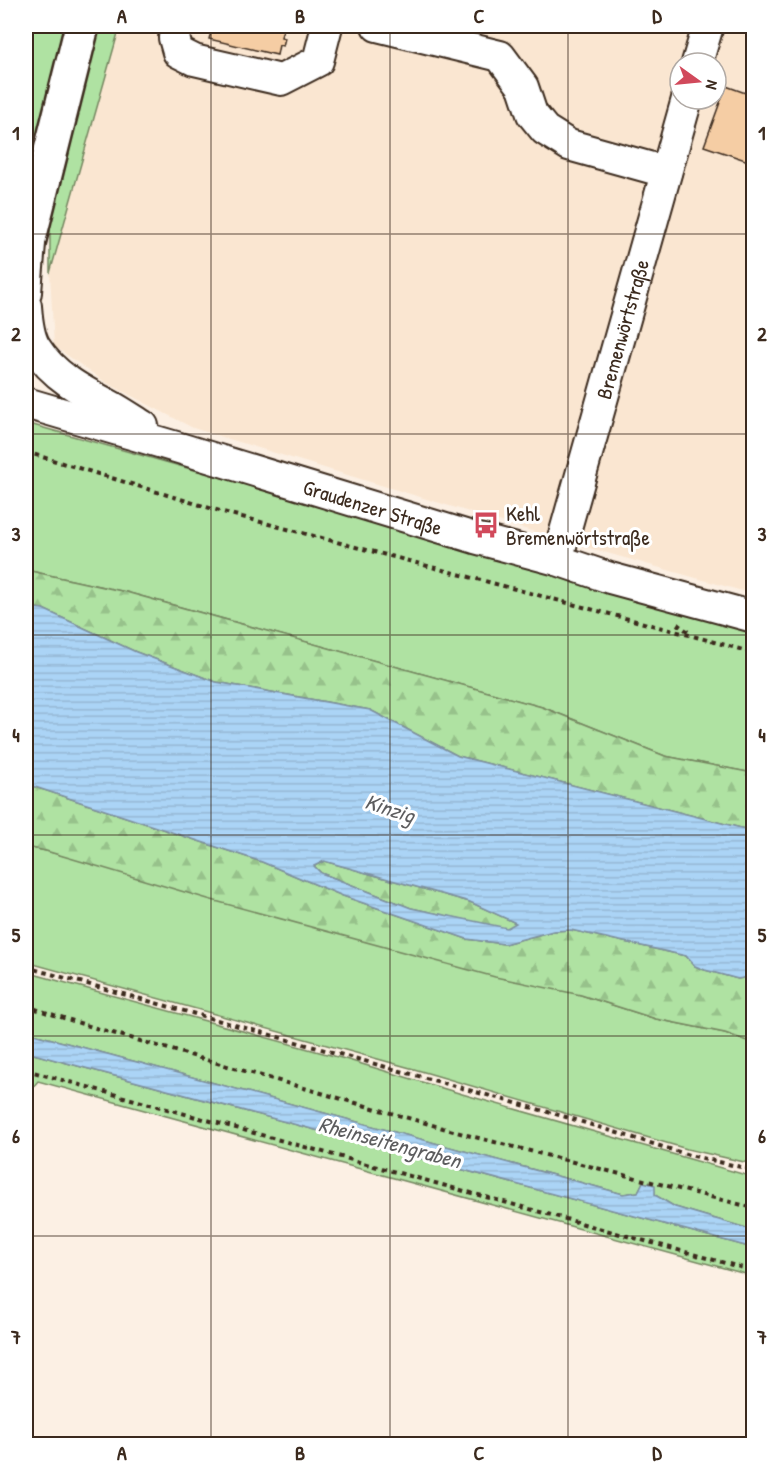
<svg xmlns="http://www.w3.org/2000/svg" width="779" height="1470" font-family="'Patrick Hand',sans-serif">
<defs>
<pattern id="forest-firs" width="22" height="20" patternUnits="userSpaceOnUse" patternTransform="scale(1.5)"><rect width="22" height="20" fill="#afe2a2"/><path d="M5 1l3.5 6h-7zM16 11l3.5 6h-7z" fill="#97c28b"/></pattern>
<pattern id="water-rules" width="6" height="5" patternUnits="userSpaceOnUse" patternTransform="scale(1.5)"><rect width="6" height="5" fill="#abd4f6"/><path d="M0 2.5h6" fill="none" stroke="#94b6d2"/></pattern>
</defs>
<rect width="100%" height="100%" fill="#fcf0e4"/>
<filter id="ink" filterUnits="userSpaceOnUse"><feTurbulence type="fractalNoise" baseFrequency=".0167" numOctaves="2"/><feDisplacementMap in="SourceGraphic" scale="12" xChannelSelector="R" yChannelSelector="G"/><feConvolveMatrix kernelMatrix="1 2 1 2 8 2 1 2 1" color-interpolation-filters="sRGB"/></filter>
<g filter="url(#ink)">
<!-- built -->
<path fill="#fae6d1" fill-rule="evenodd" d="M120 26H753V594L568 542 193 428 105 382 54 346 50 273ZM680 63H716V99H680Z"/>
<!-- green -->
<g fill="#afe2a2" stroke="#758660" stroke-width="1.5">
<path d="M26 26H71L26 189Z"/>
<path d="M94 26H120L50 273V201Z"/>
<path d="M26 423 753 626V773L665 756 542 707 126 592 26 570Z"/>
<path d="M26 847 46 851 581 995 656 1019 725 1033 753 1043V1164L687 1149 414 1069 26 962Z"/>
<path d="M26 972 345 1059 462 1094 753 1177V1230L675 1207 655 1195 654 1185 643 1182 638 1192 623 1194 26 1032Z"/>
<path d="M26 1052 753 1248V1276L38 1081 26 1095Z"/>
</g>
<!-- forest -->
<g fill="url(#forest-firs)" stroke="#758660" stroke-width="1.5">
<path d="M26 570 126 592 542 707 665 756 753 773V831L458 756 370 710 216 682 136 652 43 609 26 607Z"/>
<path d="M26 784 262 862 343 896 467 939 504 944 553 931 571 930 686 956 695 966 705 970 738 979 753 976V1043L725 1033 656 1019 581 995 495 977 208 899 46 851 26 847Z"/>
<path d="M324 861 470 902 516 923 507 929 411 908 321 873 314 866Z"/>
</g>
<!-- water -->
<g fill="url(#water-rules)" stroke="#7e90a0" stroke-width="1.5" fill-rule="evenodd">
<path d="M26 607 43 609 136 652 216 682 370 710 458 756 753 831V976L738 979 705 970 695 966 686 956 571 930 553 931 504 944 467 939 343 896 262 862 26 784ZM324 861 470 902 516 923 507 928 411 908 321 873 314 866Z"/>
<path d="M26 1032 623 1194 638 1192 643 1182 655 1185V1195L675 1207 753 1230V1248L26 1052Z"/>
</g>
<!-- building -->
<g fill="#f5cda4" stroke="#3b2a1e" stroke-width="1.5">
<path d="M213 26H284L281 37 285 38 283 46 279 45 277 55 209 39Z"/>
<path d="M726 86 754 96V163L704 146Z"/>
</g>
<g fill="none" stroke-linecap="round" stroke-linejoin="round">
<!-- minor casing -->
<g stroke="#3b2a1e" stroke-width="34">
<g id="minor">
<path d="M177 26 174 38 178 52 194 60 281 80 318 61 327 26"/>
<path d="M377 26 500 56 523 87 532 114 545 130 569 145 666 172"/>
<path d="M697 63 708 26"/>
<path d="M26 292 31 231"/>
<path d="M26 306C27 319 28 335 35 347 53 376 82 391 111 406 122 412 132 419 143 426"/>
<path id="s1" d="M26 403 176 447 475 538 557 560 610 578 754 617"/>
<path id="s2" d="M557 560 687 99"/>
</g>
</g>
<!-- major casing -->
<g stroke="#3b2a1e" stroke-width="38">
<path id="major" d="M26 251 82 26"/>
</g>
<!-- path -->
<g stroke="#3b2a1e" stroke-width="4" stroke-dasharray="4.5 4.5" stroke-linecap="butt">
<path d="M26 452 223 512 693 636 754 653"/>
<path d="M677 624 690 633"/>
<path d="M26 967 566 1117 689 1155 754 1170"/>
<path d="M26 1006 92 1027 467 1135 754 1208"/>
<path d="M26 1070 754 1271"/>
</g>
<!-- minor -->
<use href="#minor" stroke="#fff" stroke-width="30"/>
<!-- major -->
<use href="#major" stroke="#fff" stroke-width="33"/>
</g>
</g>
<!-- grid -->
<path fill="none" stroke="#3b2a1e" stroke-width="1.5" stroke-opacity="0.55" d="M211 26V1444M390 26V1444M568 26V1444M26 234H754M26 434H754M26 635H754M26 835H754M26 1036H754M26 1236H754"/>
<!-- icons -->
<defs>
<g id="bus-bare" transform="scale(2.07)"><path d="M-5-6H5V4H4V6H2V4H-2V6H-4V4H-5ZM-3.5-4V0h7V-4ZM-3.5 1.2v1.5H-2V1.2ZM2 1.2v1.5H3.5V1.2Z" fill="#d1495b" stroke="#fff" stroke-width="2.5" paint-order="stroke"/></g>
</defs>
<g fill-rule="evenodd">
<use href="#bus-bare" x="486" y="525"/>
</g>
<g text-anchor="middle" dominant-baseline="central" stroke-width="6" stroke-linejoin="round" paint-order="stroke">
<!-- street labels -->
<g font-size="21" fill="#3b2a1e" stroke="#fff">
<text stroke="none"><textPath href="#s2" startOffset="240">Bremenwörtstraße</textPath></text>
<text stroke="none"><textPath href="#s1" startOffset="362">Graudenzer Straße</textPath></text>
</g>
<!-- poi labels -->
<g font-size="21" fill="#3b2a1e" stroke="#fff" text-anchor="start">
<text x="506" y="513">Kehl<tspan x="506" dy="24">Bremenwörtstraße</tspan></text>
</g>
<!-- water labels -->
<g font-size="22" font-style="italic" fill="#5d5d5f" stroke="#fff">
<text transform="translate(390 808) rotate(18)">Kinzig</text>
<text transform="translate(390 1142) rotate(15)">Rheinseitengraben</text>
</g>
</g>
<!-- margin -->
<rect width="779" height="1470" fill="none" stroke="#fff" stroke-width="66"/>
<!-- north arrow -->
<g transform="translate(698 81) rotate(105)"><circle r="28" fill="#ffffff" stroke="#b1aaa5" stroke-width="1.5"/>
<path d="M0-4.5L10 22L0 15L-10 22Z" fill="#d1495b"/>
<text y="-9" font-size="16" font-weight="bold" text-anchor="middle" fill="#3b2a1e">N</text>
</g>
<rect x="33" y="33" width="713" height="1404" fill="none" stroke="#3b2a1e" stroke-width="2"/>
<g font-size="20" text-anchor="middle" font-weight="bold" fill="#3b2a1e">
<text x="122" y="23">A</text>
<text x="300" y="23">B</text>
<text x="479" y="23">C</text>
<text x="657" y="23">D</text>
<text x="16" y="140">1</text>
<text x="762" y="140">1</text>
<text x="16" y="341">2</text>
<text x="762" y="341">2</text>
<text x="16" y="541">3</text>
<text x="762" y="541">3</text>
<text x="16" y="742">4</text>
<text x="762" y="742">4</text>
<text x="16" y="942">5</text>
<text x="762" y="942">5</text>
<text x="16" y="1143">6</text>
<text x="762" y="1143">6</text>
<text x="16" y="1344">7</text>
<text x="762" y="1344">7</text>
<text x="122" y="1460">A</text>
<text x="300" y="1460">B</text>
<text x="479" y="1460">C</text>
<text x="657" y="1460">D</text>
</g>
</svg>
